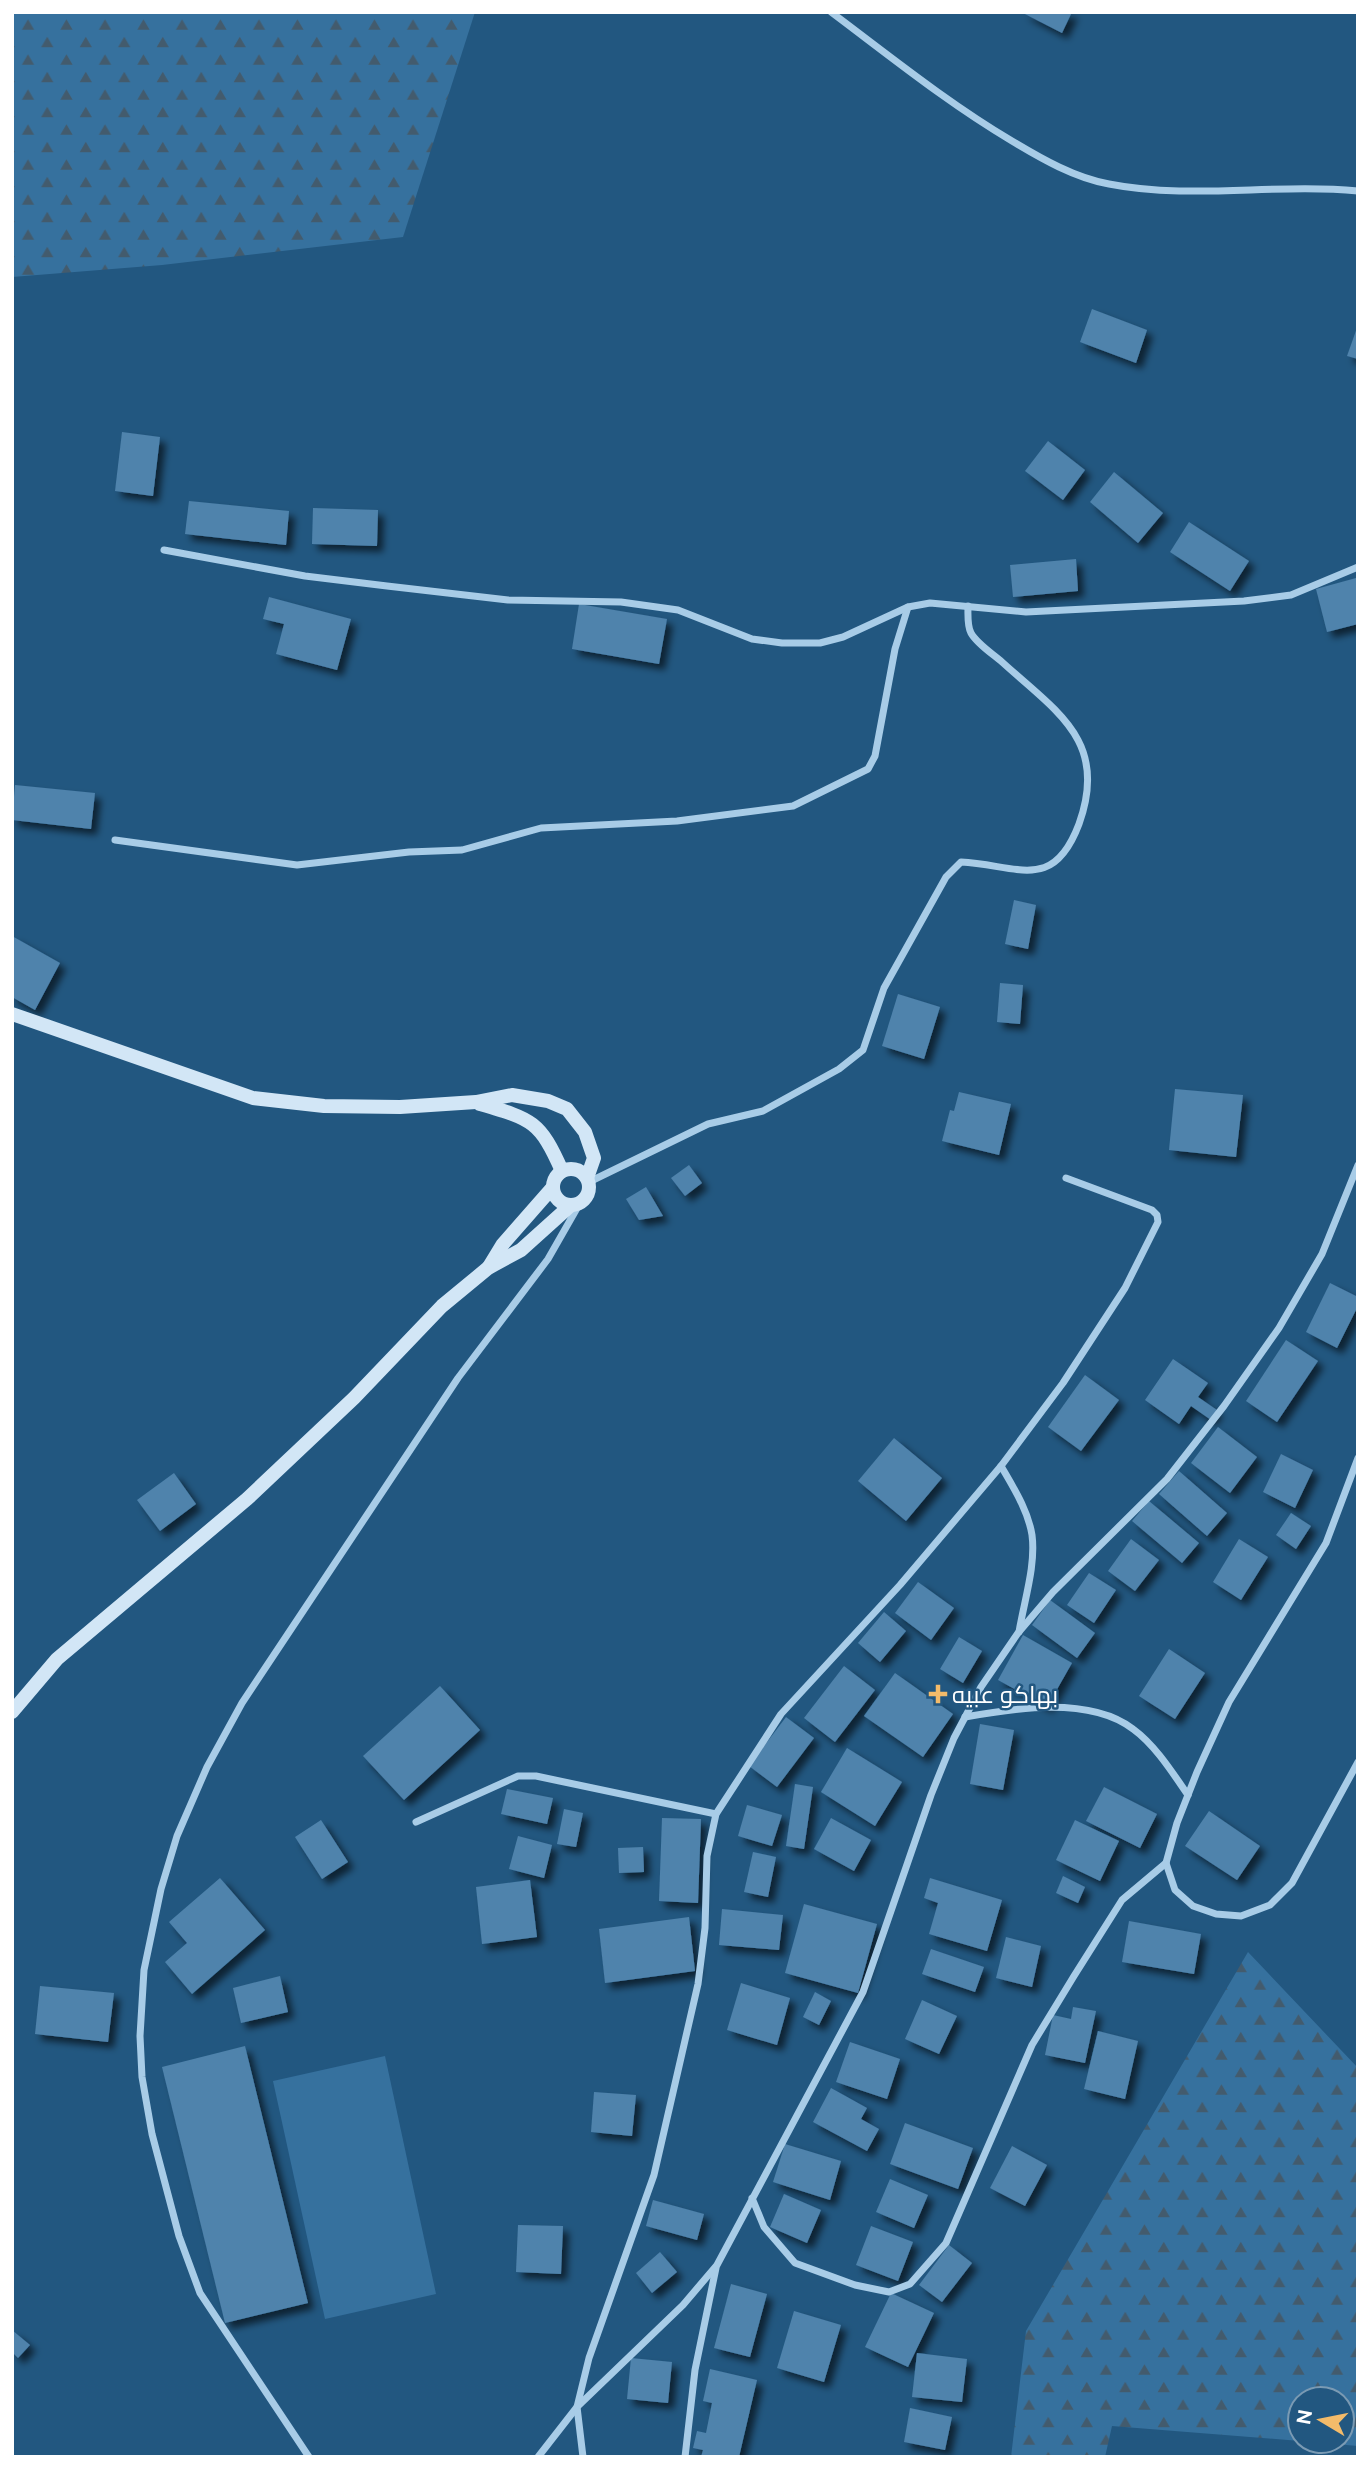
<svg xmlns="http://www.w3.org/2000/svg" width="1370" height="2469" font-family="'Public Sans',Cairo,sans-serif">
<defs>
<pattern id="forest-firs" width="22" height="20" patternUnits="userSpaceOnUse" patternTransform="scale(1.75)"><rect width="22" height="20" fill="#36719e"/><path d="M5 1l3.5 6h-7zM16 11l3.5 6h-7z" fill="#435b6d"/></pattern>
<filter id="shadow"><feDropShadow dx="6" dy="6" stdDeviation="3.5" flood-color="#0009"/></filter>
</defs>
<rect width="100%" height="100%" fill="#225780"/>
<!-- forest -->
<g fill="url(#forest-firs)">
<path d="M12 12H475L403 237 162 265 12 277Z"/>
<path d="M1248 1952 1358 2068V2446L1301 2441H1342V2399H1300V2441L1112 2426 1105 2457H1011L1026 2331Z"/>
</g>
<!-- park -->
<path fill="#36719e" d="M385 2056 436 2294 325 2319 273 2081Z"/>
<!-- building -->
<g fill="#4f83ac" filter="url(#shadow)">
<path d="M1021 12H1072L1062 33Z"/>
<path d="M1092 309 1147 330 1136 363 1080 342Z"/>
<path d="M1358 325V359L1347 356Z"/>
<path d="M122 432 160 437 153 496 115 491Z"/>
<path d="M1048 441 1085 470 1063 500 1025 471Z"/>
<path d="M1114 472 1163 513 1138 543 1090 502Z"/>
<path d="M189 501 289 511 286 545 185 534Z"/>
<path d="M313 508 378 510 377 546 312 544Z"/>
<path d="M1189 522 1249 561 1230 591 1170 552Z"/>
<path d="M1076 559 1078 591 1013 597 1010 565Z"/>
<path d="M1356 578 1358 624 1327 632 1316 589Z"/>
<path d="M269 597 351 619 337 670 276 654 284 624 263 619Z"/>
<path d="M579 604 667 619 659 664 572 649Z"/>
<path d="M15 785 95 793 91 829 12 820Z"/>
<path d="M1014 900 1036 905 1028 949 1005 944Z"/>
<path d="M12 936 60 963 35 1010 12 997Z"/>
<path d="M1000 983 1023 985 1020 1024 997 1022Z"/>
<path d="M898 994 940 1007 924 1059 882 1046Z"/>
<path d="M1175 1089 1243 1095 1236 1157 1169 1150Z"/>
<path d="M959 1092 1011 1104 999 1155 942 1141 950 1110 954 1111Z"/>
<path d="M689 1165 702 1183 685 1196 671 1178Z"/>
<path d="M646 1187 663 1216 639 1220 626 1199Z"/>
<path d="M1330 1283 1358 1297V1306L1337 1348 1306 1332Z"/>
<path d="M1286 1340 1318 1361 1277 1422 1246 1401Z"/>
<path d="M1173 1359 1208 1383 1198 1397 1217 1410 1211 1420 1191 1406 1179 1424 1145 1400Z"/>
<path d="M1085 1375 1119 1400 1081 1451 1048 1427Z"/>
<path d="M1218 1427 1257 1457 1230 1493 1191 1463Z"/>
<path d="M894 1438 942 1478 906 1521 858 1481Z"/>
<path d="M1281 1454 1313 1470 1295 1508 1263 1492Z"/>
<path d="M1179 1471 1227 1513 1207 1536 1159 1494Z"/>
<path d="M174 1473 196 1504 160 1531 137 1500Z"/>
<path d="M1149 1501 1199 1543 1182 1563 1132 1521Z"/>
<path d="M1291 1513 1311 1526 1296 1549 1276 1535Z"/>
<path d="M1131 1539 1159 1560 1135 1591 1108 1571Z"/>
<path d="M1239 1539 1268 1557 1241 1600 1213 1582Z"/>
<path d="M1089 1573 1116 1590 1094 1623 1067 1605Z"/>
<path d="M918 1582 954 1608 931 1640 895 1613Z"/>
<path d="M1050 1600 1095 1633 1077 1658 1032 1625Z"/>
<path d="M884 1612 906 1631 880 1662 858 1643Z"/>
<path d="M1023 1635 1072 1663 1047 1707 998 1680Z"/>
<path d="M959 1637 982 1651 963 1683 940 1669Z"/>
<path d="M1169 1649 1205 1673 1175 1719 1139 1696Z"/>
<path d="M844 1666 875 1690 835 1742 804 1718Z"/>
<path d="M895 1673 953 1714 923 1757 864 1716Z"/>
<path d="M440 1686 480 1730 404 1800 363 1756Z"/>
<path d="M786 1717 814 1738 777 1787 749 1766Z"/>
<path d="M980 1724 1014 1730 1003 1790 970 1784Z"/>
<path d="M847 1748 902 1782 875 1826 821 1792Z"/>
<path d="M795 1784 813 1787 804 1849 786 1846Z"/>
<path d="M1104 1787 1157 1814 1140 1848 1086 1821Z"/>
<path d="M507 1789 553 1798 547 1824 501 1814Z"/>
<path d="M747 1805 782 1815 772 1846 738 1836Z"/>
<path d="M564 1809 583 1813 576 1847 557 1844Z"/>
<path d="M1209 1811 1260 1846 1237 1880 1185 1846Z"/>
<path d="M662 1818 701 1819 698 1903 659 1901Z"/>
<path d="M831 1818 871 1840 854 1871 814 1849Z"/>
<path d="M321 1820 348 1862 322 1879 295 1837Z"/>
<path d="M1075 1820 1119 1841 1100 1881 1056 1860Z"/>
<path d="M518 1836 552 1845 544 1878 509 1869Z"/>
<path d="M643 1847 644 1872 619 1873 618 1848Z"/>
<path d="M753 1852 776 1857 768 1897 744 1892Z"/>
<path d="M1063 1876 1085 1887 1078 1903 1056 1893Z"/>
<path d="M220 1878 265 1930 192 1994 165 1962 187 1943 169 1922Z"/>
<path d="M930 1878 1002 1900 987 1951 929 1934 938 1903 924 1898Z"/>
<path d="M530 1880 537 1937 482 1944 476 1887Z"/>
<path d="M804 1904 877 1924 858 1993 785 1973Z"/>
<path d="M722 1909 783 1915 779 1950 719 1945Z"/>
<path d="M689 1917 695 1971 605 1983 599 1929Z"/>
<path d="M1129 1921 1201 1934 1194 1974 1122 1962Z"/>
<path d="M1006 1937 1041 1946 1032 1987 996 1978Z"/>
<path d="M931 1949 984 1967 975 1992 922 1974Z"/>
<path d="M280 1976 288 2012 241 2023 233 1988Z"/>
<path d="M741 1983 790 1998 777 2045 727 2030Z"/>
<path d="M40 1986 114 1993 108 2042 35 2034Z"/>
<path d="M815 1992 831 2001 819 2025 803 2017Z"/>
<path d="M922 2000 957 2016 939 2054 905 2039Z"/>
<path d="M1073 2007 1096 2011 1085 2063 1045 2055 1053 2015 1071 2019Z"/>
<path d="M1098 2031 1138 2041 1125 2099 1084 2089Z"/>
<path d="M850 2042 900 2059 887 2099 836 2082Z"/>
<path d="M245 2046 308 2303 225 2323 162 2067Z"/>
<path d="M831 2088 867 2108 861 2119 879 2129 867 2151 813 2122Z"/>
<path d="M594 2092 636 2095 632 2136 591 2132Z"/>
<path d="M905 2123 973 2148 958 2189 890 2164Z"/>
<path d="M785 2144 841 2161 830 2200 773 2182Z"/>
<path d="M1012 2146 1047 2165 1025 2206 990 2188Z"/>
<path d="M890 2179 928 2195 914 2228 876 2212Z"/>
<path d="M784 2194 821 2210 807 2243 770 2227Z"/>
<path d="M653 2200 704 2214 697 2240 646 2226Z"/>
<path d="M518 2225 563 2226 561 2274 516 2272Z"/>
<path d="M871 2226 913 2242 898 2281 856 2265Z"/>
<path d="M949 2245 972 2263 942 2302 919 2285Z"/>
<path d="M660 2252 677 2272 652 2293 636 2273Z"/>
<path d="M731 2284 767 2294 750 2357 714 2348Z"/>
<path d="M891 2293 934 2313 908 2367 865 2347Z"/>
<path d="M794 2311 841 2325 824 2382 777 2368Z"/>
<path d="M12 2330 30 2345 18 2358 12 2352Z"/>
<path d="M917 2353 967 2359 962 2402 912 2397Z"/>
<path d="M631 2358 672 2362 668 2403 627 2399Z"/>
<path d="M710 2369 757 2380 739 2457H701L703 2450 693 2448 697 2431 706 2433 712 2403 703 2401Z"/>
<path d="M910 2408 952 2417 945 2450 904 2442Z"/>
</g>
<g fill="none" stroke-linecap="round" stroke-linejoin="round">
<!-- minor -->
<g stroke="#a8cce7" stroke-width="7">
<path d="M831 12C891 57 948 103 1012 141 1042 159 1075 178 1109 184 1190 200 1276 183 1358 191"/>
<path d="M164 550 305 576 387 586 508 600 621 602 678 610 752 639 782 643H820L843 637 908 607 930 603 1026 612 1244 601 1291 595 1358 567"/>
<path d="M115 840 297 865 409 852 462 850 541 828 677 821 793 806 868 769 875 756 895 649 908 607"/>
<path d="M589 1182 708 1124 763 1111 839 1069 863 1050 884 988 946 877 961 862C1018 865 1053 893 1079 824 1109 741 1057 712 1002 662 993 654 977 644 971 633 967 626 968 614 968 606"/>
<path d="M1358 1458 1326 1543 1229 1702 1197 1772 1177 1823 1166 1863 1175 1890 1193 1906 1216 1914 1241 1916 1270 1905 1292 1883 1358 1762"/>
<path d="M1001 1466C1013 1487 1028 1510 1032 1535 1036 1566 1024 1601 1019 1632"/>
<path d="M965 1717C1014 1708 1090 1696 1133 1729 1155 1745 1172 1772 1188 1795"/>
<path d="M416 1822 518 1776H536L716 1814"/>
<path d="M752 2198 764 2227 795 2263 855 2285 889 2292 910 2284 946 2243 1032 2045 1074 1976 1122 1900 1166 1863"/>
<path d="M309 2457 200 2293 179 2236 152 2134 142 2077 140 2036 144 1970 161 1889 177 1836 207 1767 242 1703 458 1378 548 1259 580 1203"/>
<path d="M538 2457 577 2407 683 2305 717 2265 863 1992 931 1795 954 1738 981 1687 1018 1633 1053 1592 1167 1479 1224 1406 1279 1328 1322 1254 1358 1165"/>
<path d="M583 2457 577 2407 589 2358 654 2175 698 1984 705 1928 707 1856 716 1814 781 1714 900 1585 1001 1466 1063 1383 1125 1288 1158 1222 1157 1215 1152 1210 1066 1178"/>
<path d="M685 2457 695 2370 716 2268"/>
</g>
<!-- secondary -->
<g stroke="#d2e6f6" stroke-width="14">
<path d="M12 1014 253 1098 324 1106 400 1107 476 1102 512 1095 548 1101 567 1109 585 1132 594 1158 587 1178"/>
<path d="M480 1104C532 1119 540 1121 562 1171"/>
<circle cx="571" cy="1187" r="18"/>
<path d="M489 1267 503 1244 553 1187"/>
<path d="M12 1712 57 1659 247 1499 354 1398 442 1306 488 1268 521 1250 571 1205"/>
</g>
</g>
<!-- markers -->
<path fill="#f3bb6a" stroke="#225780" stroke-width="2.5" d="M934.5 1683.5h7v7h7v7h-7v7h-7v-7h-7v-7h7z"/>
<g text-anchor="middle" dominant-baseline="central" stroke-width="5" stroke-linejoin="round" paint-order="stroke">
<!-- poi labels -->
<g font-size="24" fill="#fff" stroke="#225780" text-anchor="start">
<text x="952" y="1694">بهاكو عبيه</text>
</g>
</g>
<!-- border -->
<rect width="1370" height="2469" fill="none" stroke="#ffffff" stroke-width="28"/>
<!-- north arrow -->
<g transform="translate(1321 2420) rotate(280)"><circle r="33" fill="#225780" stroke="#7a9ab3" stroke-width="2"/>
<path d="M0-5L12 26L0 18L-12 26Z" fill="#f3bb6a"/>
<text y="-10" font-size="19" font-weight="bold" text-anchor="middle" fill="#ffffff">N</text>
</g>
</svg>
